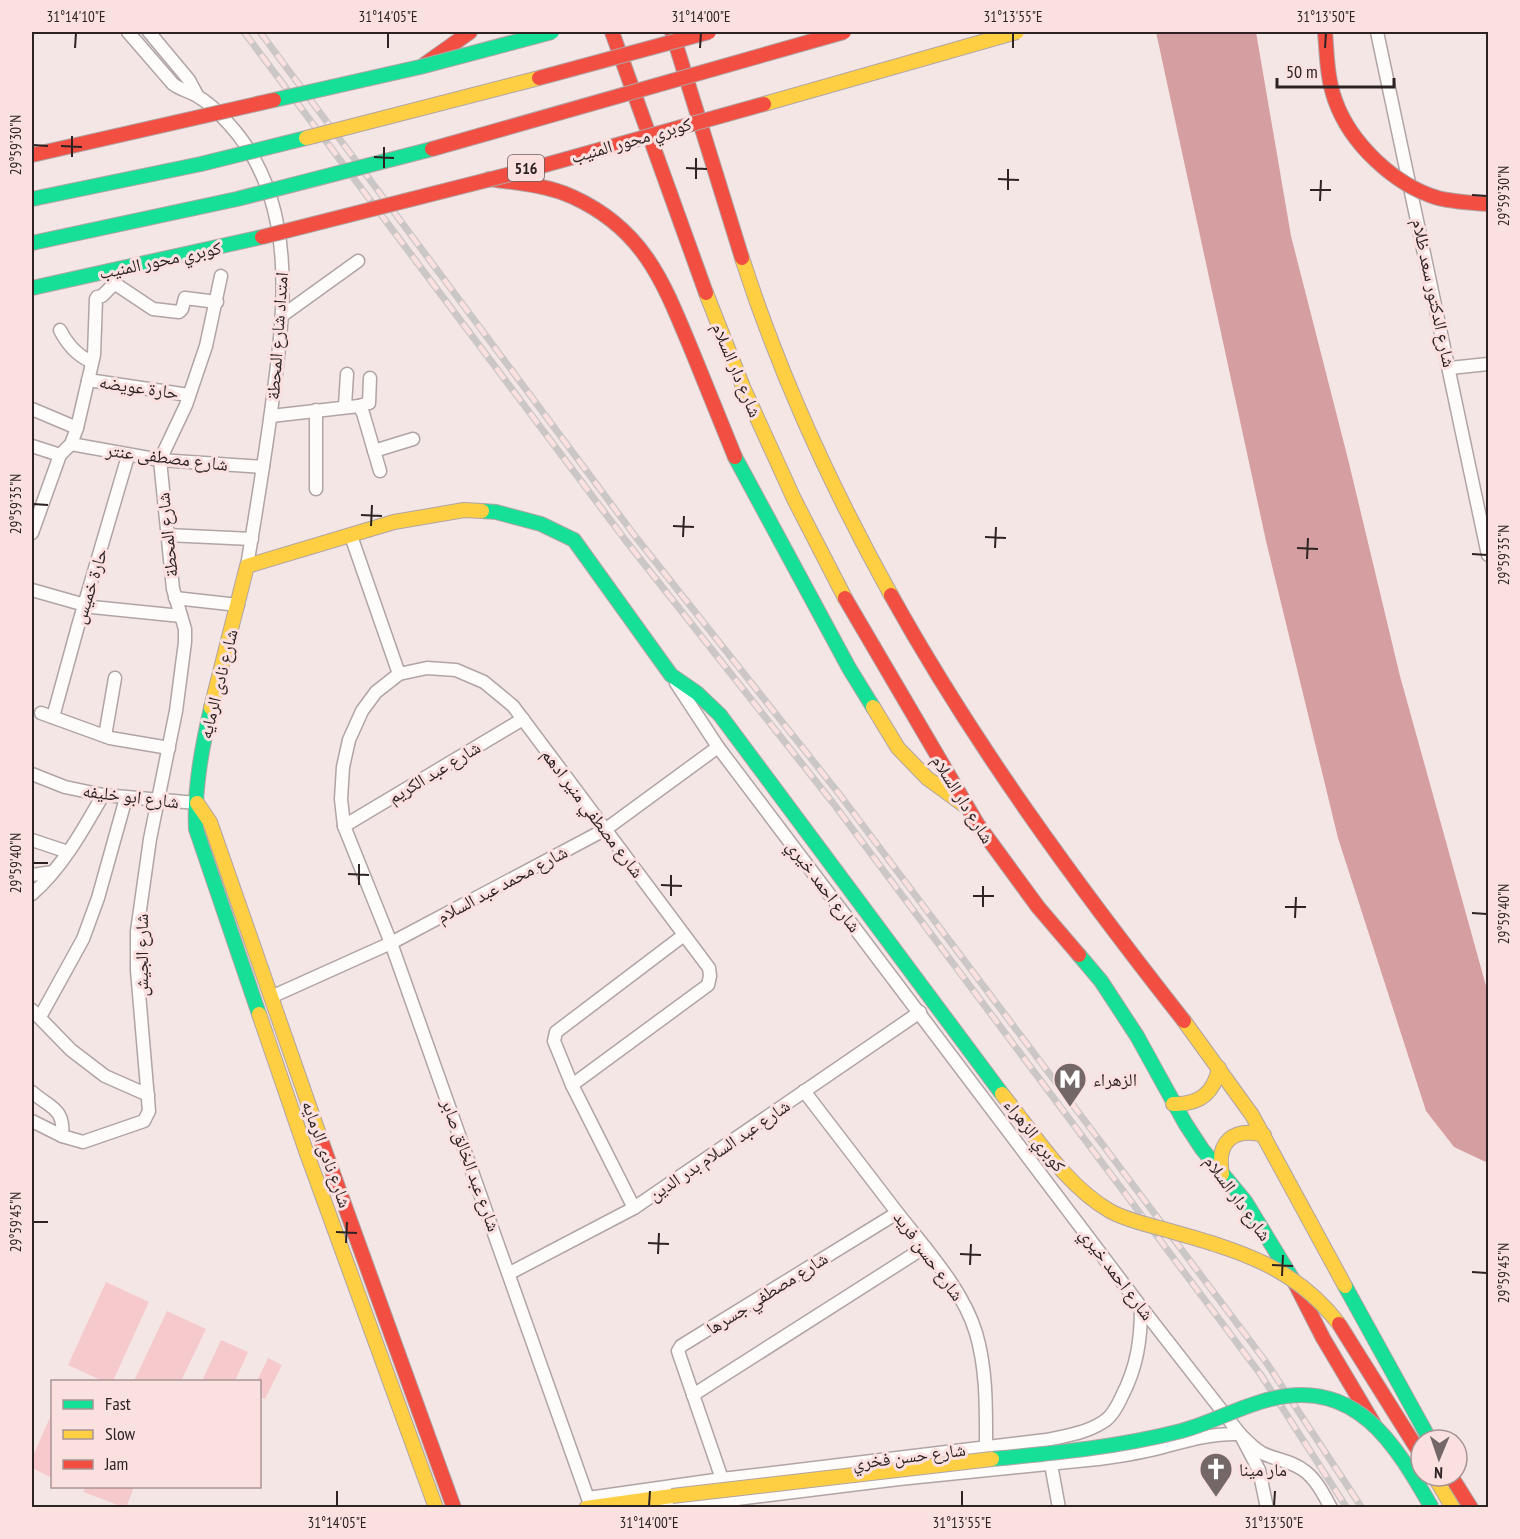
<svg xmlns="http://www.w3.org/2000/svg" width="1520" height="1539" font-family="'PT Sans Narrow','Noto Naskh Arabic',sans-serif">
<rect width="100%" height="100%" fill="#f5e6e6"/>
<!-- green -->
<g fill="#f6cacc">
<path d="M106 1282 149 1302 113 1381H103L68 1365Z"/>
<path d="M167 1311 206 1329 181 1381H134Z"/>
<path d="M221 1340 248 1352 235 1381H202Z"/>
<path d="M268 1358 282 1365 265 1399 260 1397V1382L257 1381Z"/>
<path d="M52 1413V1478L32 1468V1458Z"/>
<path d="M86 1487V1486L134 1487 126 1508 83 1492Z"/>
</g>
<!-- water -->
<path fill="#d59fa1" d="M1156 32H1256L1291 236 1348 459 1400 676 1488 993V1163L1454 1147 1426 1111 1338 838 1266 541Z"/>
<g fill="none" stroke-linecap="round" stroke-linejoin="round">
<!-- street casing -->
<g stroke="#b0a4a4" stroke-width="15">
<g id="street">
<path d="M128 32 173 84C181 90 189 91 197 96 208 102 220 114 228 123 299 199 285 310 272 404 265 458 256 512 247 566"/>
<path d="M149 32 189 80 197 95"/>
<path d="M1377 32 1488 555"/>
<path d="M283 315 358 261"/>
<path d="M60 330C67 344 78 356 92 362"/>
<path d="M1450 368 1488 364"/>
<path d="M88 380 189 395"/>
<path d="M345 406 347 374"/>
<path d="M359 406 369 403 370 378"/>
<path d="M32 409 77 428"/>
<path d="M271 416 359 406 363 413 380 471"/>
<path d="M71 444 160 460 263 467"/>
<path d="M32 446 60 455"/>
<path d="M374 451 413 439"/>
<path d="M316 489V410"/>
<path d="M32 533 60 455 71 444 77 428 94 355 96 299 97 297 102 296 113 285H117L153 309 179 312 182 309 185 298 217 302"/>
<path d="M167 535 252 539"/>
<path d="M351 536 399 674"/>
<path d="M32 590 92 607 181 616"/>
<path d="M175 598 238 605"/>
<path d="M676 683 718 747 1141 1307 1240 1434 1259 1470 1267 1508"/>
<path d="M41 713 110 738 169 748"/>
<path d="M53 717 78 626 128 456"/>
<path d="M105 736 115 678"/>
<path d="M32 774 65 787 103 795 197 803"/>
<path d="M344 826 523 719"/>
<path d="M32 840 68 852"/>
<path d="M32 875 53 872"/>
<path d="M32 894C62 868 83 830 103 795"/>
<path d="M271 997 391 943 606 829 718 747"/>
<path d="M32 1010 71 1050 105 1076 148 1095"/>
<path d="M40 1017 83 939 98 898 126 798"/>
<path d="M572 1085 708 985 710 976 709 968 513 706 484 682 456 670 427 668 399 674 376 692 362 711 349 740 343 767 341 799 344 826 391 943 591 1507H597"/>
<path d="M804 1091C835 1131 865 1171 896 1211 924 1247 963 1289 976 1333 987 1370 986 1410 986 1447"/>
<path d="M32 1092C50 1108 65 1108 62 1136"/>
<path d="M32 1121 62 1136 83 1142 144 1121 149 1111 137 970V931L150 839 176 711 185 642V629L173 589 160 460 186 405 206 346 221 276"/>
<path d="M634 1208 572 1085 554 1041 556 1032 684 935"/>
<path d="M510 1273 634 1208 920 1012"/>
<path d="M693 1395 925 1247"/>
<path d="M1050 1459 1059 1508"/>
<path d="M722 1479 678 1351 681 1346 897 1213"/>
<path d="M588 1498 722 1479 1046 1440C1066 1436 1086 1433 1103 1422 1112 1417 1118 1405 1122 1396 1137 1367 1141 1340 1141 1307"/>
<path d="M665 1508 899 1479 1098 1459C1120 1456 1142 1453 1163 1447 1189 1440 1213 1433 1240 1434 1247 1441 1253 1448 1262 1453 1276 1460 1293 1461 1306 1472 1317 1481 1324 1495 1331 1508"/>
</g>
</g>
<!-- fast casing -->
<g stroke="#b0a4a4" stroke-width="16">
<g id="fast">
<path d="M735 457 849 668 873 707"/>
<path d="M482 511 496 512 541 524 574 540 671 675 697 693 720 715"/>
<path d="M211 708C202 747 194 789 196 829L259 1014"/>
<path d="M1079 955 1101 981 1137 1036 1185 1123 1202 1149 1245 1201 1295 1283"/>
<path d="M1345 1286 1430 1440"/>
</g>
</g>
<!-- slow casing -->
<g stroke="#b0a4a4" stroke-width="16">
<g id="slow">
<path d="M742 258C780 376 831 487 891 595"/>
<path d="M706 293 743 387 794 499 845 598"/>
<path d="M873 707 898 748 927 778 964 805"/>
<path d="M211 708 247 566 394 522 464 510 482 511"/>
<path d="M197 803 210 822 321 1140"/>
<path d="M259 1014 306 1151 436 1508"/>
<path d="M1184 1021 1252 1115 1345 1286"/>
<path d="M1173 1104C1199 1105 1214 1093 1219 1068"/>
<path d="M1222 1174C1216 1142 1233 1127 1264 1135"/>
<path d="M1434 1476 1453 1508"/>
<path d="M586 1508 672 1496"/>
</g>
</g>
<!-- jam casing -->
<g stroke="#b0a4a4" stroke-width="16">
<g id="jam">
<path d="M612 32 706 293"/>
<path d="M672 32 742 258"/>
<path d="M425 64 470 32"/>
<path d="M489 179C517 183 547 185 573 197 645 230 664 284 692 351 706 386 721 422 735 457"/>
<path d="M891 595C975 746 1077 885 1184 1021"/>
<path d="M845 598 978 825 1038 907 1079 955"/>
<path d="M321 1140 454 1508"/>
<path d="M1295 1283 1323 1338 1374 1424"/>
<path d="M1451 1476 1471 1508"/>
</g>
</g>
<!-- street -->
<use href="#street" stroke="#fefbfb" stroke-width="12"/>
<!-- fast -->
<use href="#fast" stroke="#16e098" stroke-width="14"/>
<!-- slow -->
<use href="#slow" stroke="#ffcf43" stroke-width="14"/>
<!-- jam -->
<use href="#jam" stroke="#f24e42" stroke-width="14"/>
<!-- rail casing -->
<g stroke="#cbc7c7" stroke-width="7">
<g id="rail">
<path d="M244 32 626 541 833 803 1261 1375 1347 1508"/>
<path d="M260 32 635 536 840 795 1266 1362 1362 1508"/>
</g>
</g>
<!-- rail -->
<use href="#rail" stroke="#fbe0e0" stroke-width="4.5" stroke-dasharray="14" stroke-linecap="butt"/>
<!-- fast-bridge casing -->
<g stroke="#b0a4a4" stroke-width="16" stroke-linecap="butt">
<g id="fast-bridge">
<path d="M274 100 420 67 552 32"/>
<path d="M32 199 201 164 306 138"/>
<path d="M32 243 237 199 432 149"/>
<path d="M32 288 262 237"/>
<path d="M720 715 1002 1094"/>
<path d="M992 1459C1055 1453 1119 1447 1181 1431 1212 1423 1240 1406 1271 1399 1357 1378 1395 1444 1432 1508"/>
</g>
</g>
<!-- slow-bridge casing -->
<g stroke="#b0a4a4" stroke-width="16" stroke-linecap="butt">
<g id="slow-bridge">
<path d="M764 104 1017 32"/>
<path d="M306 138 539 78"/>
<path d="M1002 1094C1034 1134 1065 1185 1110 1211 1128 1221 1150 1225 1170 1231 1237 1250 1295 1266 1339 1324"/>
<path d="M672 1496 992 1459"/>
</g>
</g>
<!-- jam-bridge casing -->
<g stroke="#b0a4a4" stroke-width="16" stroke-linecap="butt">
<g id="jam-bridge">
<path d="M1325 32C1327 55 1327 78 1335 100 1350 143 1394 185 1438 198 1454 202 1471 203 1488 204"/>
<path d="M539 78 709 32"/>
<path d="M432 149 844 32"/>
<path d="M32 155 274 100"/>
<path d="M262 237 527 170 764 104"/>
<path d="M1339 1324 1421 1455"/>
</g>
</g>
<!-- fast-bridge -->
<use href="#fast-bridge" stroke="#16e098" stroke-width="14"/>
<!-- slow-bridge -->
<use href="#slow-bridge" stroke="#ffcf43" stroke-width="14"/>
<!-- jam-bridge -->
<use href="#jam-bridge" stroke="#f24e42" stroke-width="14"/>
</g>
<!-- ticks -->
<path fill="none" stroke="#2d2323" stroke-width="2" d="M75 48 76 33M388 48V33M700 48 701 33M1013 48V33M1325 48 1326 33M33 145 48 146M61 146 82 147M72 157V136M374 157 394 158M384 168V147M686 168 707 169M696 179V158M998 179 1019 180M1008 190V169M1310 190H1331M1472 195 1487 196M1320 201 1321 180M33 504 48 505M361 515 382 516M371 526 372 505M673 526 694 527M683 537 684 516M985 537 1006 538M995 548 996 527M1297 548 1318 549M1472 554 1487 555M1307 559 1308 538M33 863H48M348 874 369 875M359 885V864M661 885 682 886M671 896V875M973 896H994M983 907V886M1285 907H1306M1472 913 1487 914M1295 918 1296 897M33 1222H48M336 1232 357 1233M346 1243 347 1222M648 1243 669 1244M658 1254 659 1233M960 1254 981 1255M970 1265 971 1244M1272 1265 1293 1266M1472 1272 1487 1273M1282 1276 1283 1255M337 1506V1491M649 1506 650 1491M962 1506V1491M1274 1506 1275 1491"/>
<!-- icons -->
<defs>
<g id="metro-pin" transform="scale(1.725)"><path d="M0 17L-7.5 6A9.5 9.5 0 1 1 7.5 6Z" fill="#736767" stroke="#fbe0e0"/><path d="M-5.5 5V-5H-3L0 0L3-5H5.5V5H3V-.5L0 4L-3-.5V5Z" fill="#fff"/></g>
<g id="church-pin" transform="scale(1.725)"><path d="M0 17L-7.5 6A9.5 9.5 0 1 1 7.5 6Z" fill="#736767" stroke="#fbe0e0"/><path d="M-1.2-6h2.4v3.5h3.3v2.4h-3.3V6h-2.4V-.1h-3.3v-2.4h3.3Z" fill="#fff"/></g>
</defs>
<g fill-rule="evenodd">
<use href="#metro-pin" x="1070" y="1079"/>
<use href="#church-pin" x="1216" y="1469"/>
</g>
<g text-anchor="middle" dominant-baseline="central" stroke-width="6" stroke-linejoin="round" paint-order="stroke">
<!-- shield labels -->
<rect fill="#fbe0e0" stroke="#6b5c5c" stroke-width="1.5" x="508" y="155" width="36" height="26" rx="4.5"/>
<g font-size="16" font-weight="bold" fill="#2d2323">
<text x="526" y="168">516</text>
</g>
<!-- street labels -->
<g font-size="18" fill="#2d2323" stroke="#fbe0e0">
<text transform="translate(631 140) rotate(-16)">كوبري محور المنيب</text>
<text transform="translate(160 260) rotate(-12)">كوبري محور المنيب</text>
<text transform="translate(1434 293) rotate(78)">شارع الدكتور سعد ظلام</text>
<text transform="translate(277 336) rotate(-86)">امتداد شارع المحطة</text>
<text transform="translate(737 370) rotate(67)">شارع دار السلام</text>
<text transform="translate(139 387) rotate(8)">حارة عويضه</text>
<text transform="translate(167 457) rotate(7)">شارع مصطفى عنتر</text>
<text transform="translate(167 535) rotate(-96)">شارع المحطة</text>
<text transform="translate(90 586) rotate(-73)">حارة خميس</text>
<text transform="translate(218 684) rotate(-76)">شارع نادى الرمايه</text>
<text transform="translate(434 772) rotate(-31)">شارع عبد الكريم</text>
<text transform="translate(131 796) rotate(7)">شارع ابو خليفه</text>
<text transform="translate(963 799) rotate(58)">شارع دار السلام</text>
<text transform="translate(593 813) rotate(53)">شارع مصطفي منير ادهم</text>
<text transform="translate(502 884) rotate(-28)">شارع محمد عبد السلام</text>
<text transform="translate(824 886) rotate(53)">شارع احمد خيري</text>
<text transform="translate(141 955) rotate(-90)">شارع الجيش</text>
<text transform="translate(1035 1135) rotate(52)">كوبري الزهراء</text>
<text transform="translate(719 1150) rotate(-34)">شارع عبد السلام بدر الدين</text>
<text transform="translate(327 1154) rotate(70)">شارع نادى الرمايه</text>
<text transform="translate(471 1165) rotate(70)">شارع عبد الخالق صابر</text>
<text transform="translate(1238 1198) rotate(54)">شارع دار السلام</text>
<text transform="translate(929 1256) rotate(54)">شارع حسن فريد</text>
<text transform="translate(1117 1274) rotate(53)">شارع احمد خيري</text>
<text transform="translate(767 1293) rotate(-32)">شارع مصطفي جسرها</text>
<text transform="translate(909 1456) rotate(-7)">شارع حسن فخري</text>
</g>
<!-- poi labels -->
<g font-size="18" fill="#2d2323" stroke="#fbe0e0" text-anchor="start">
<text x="1093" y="1079">الزهراء</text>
<text x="1239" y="1469">مار مينا</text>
</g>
</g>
<!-- border -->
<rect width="1520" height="1539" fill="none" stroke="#fbe0e0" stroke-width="66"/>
<!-- legend -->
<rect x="51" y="1380" width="210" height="108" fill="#fbe0e0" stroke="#a99494" stroke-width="1.5"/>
<rect x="63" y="1400" width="30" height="9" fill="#16e098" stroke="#a99494" stroke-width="1.5"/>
<text x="105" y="1410" font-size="18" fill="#2d2323">Fast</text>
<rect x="63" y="1430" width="30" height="9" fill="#ffcf43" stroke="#a99494" stroke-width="1.5"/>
<text x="105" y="1440" font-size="18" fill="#2d2323">Slow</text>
<rect x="63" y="1460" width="30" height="9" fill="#f24e42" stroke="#a99494" stroke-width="1.5"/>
<text x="105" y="1470" font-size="18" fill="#2d2323">Jam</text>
<!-- north arrow -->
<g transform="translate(1439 1458) rotate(182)"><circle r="28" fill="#fbe0e0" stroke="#a99494" stroke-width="1.5"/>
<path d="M0-4.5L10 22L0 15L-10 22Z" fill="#736767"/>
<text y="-9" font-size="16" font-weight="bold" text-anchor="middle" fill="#2d2323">N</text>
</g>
<!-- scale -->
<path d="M1277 78v9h117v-9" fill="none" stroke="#2d2323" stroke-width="3"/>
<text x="1286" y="78" font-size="18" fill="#2d2323" stroke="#fbe0e0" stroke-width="4.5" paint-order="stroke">50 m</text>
<rect x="33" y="33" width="1454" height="1473" fill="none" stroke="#2d2323" stroke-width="2"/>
<g font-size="15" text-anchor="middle" fill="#2d2323">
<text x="76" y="22">31°14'10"E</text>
<text x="388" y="22">31°14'05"E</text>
<text x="701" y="22">31°14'00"E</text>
<text x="1013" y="22">31°13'55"E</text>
<text x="1326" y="22">31°13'50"E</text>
<text transform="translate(16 145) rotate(-90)" y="5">29°59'30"N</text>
<text transform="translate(1504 196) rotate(-90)" y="5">29°59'30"N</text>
<text transform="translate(16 504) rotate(-90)" y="5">29°59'35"N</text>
<text transform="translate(1504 555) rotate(-90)" y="5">29°59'35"N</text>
<text transform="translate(16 863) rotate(-90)" y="5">29°59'40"N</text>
<text transform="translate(1504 914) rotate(-90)" y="5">29°59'40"N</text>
<text transform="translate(16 1222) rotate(-90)" y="5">29°59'45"N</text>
<text transform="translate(1504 1273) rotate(-90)" y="5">29°59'45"N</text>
<text x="337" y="1528">31°14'05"E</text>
<text x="649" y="1528">31°14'00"E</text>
<text x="962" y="1528">31°13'55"E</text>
<text x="1274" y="1528">31°13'50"E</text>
</g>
</svg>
